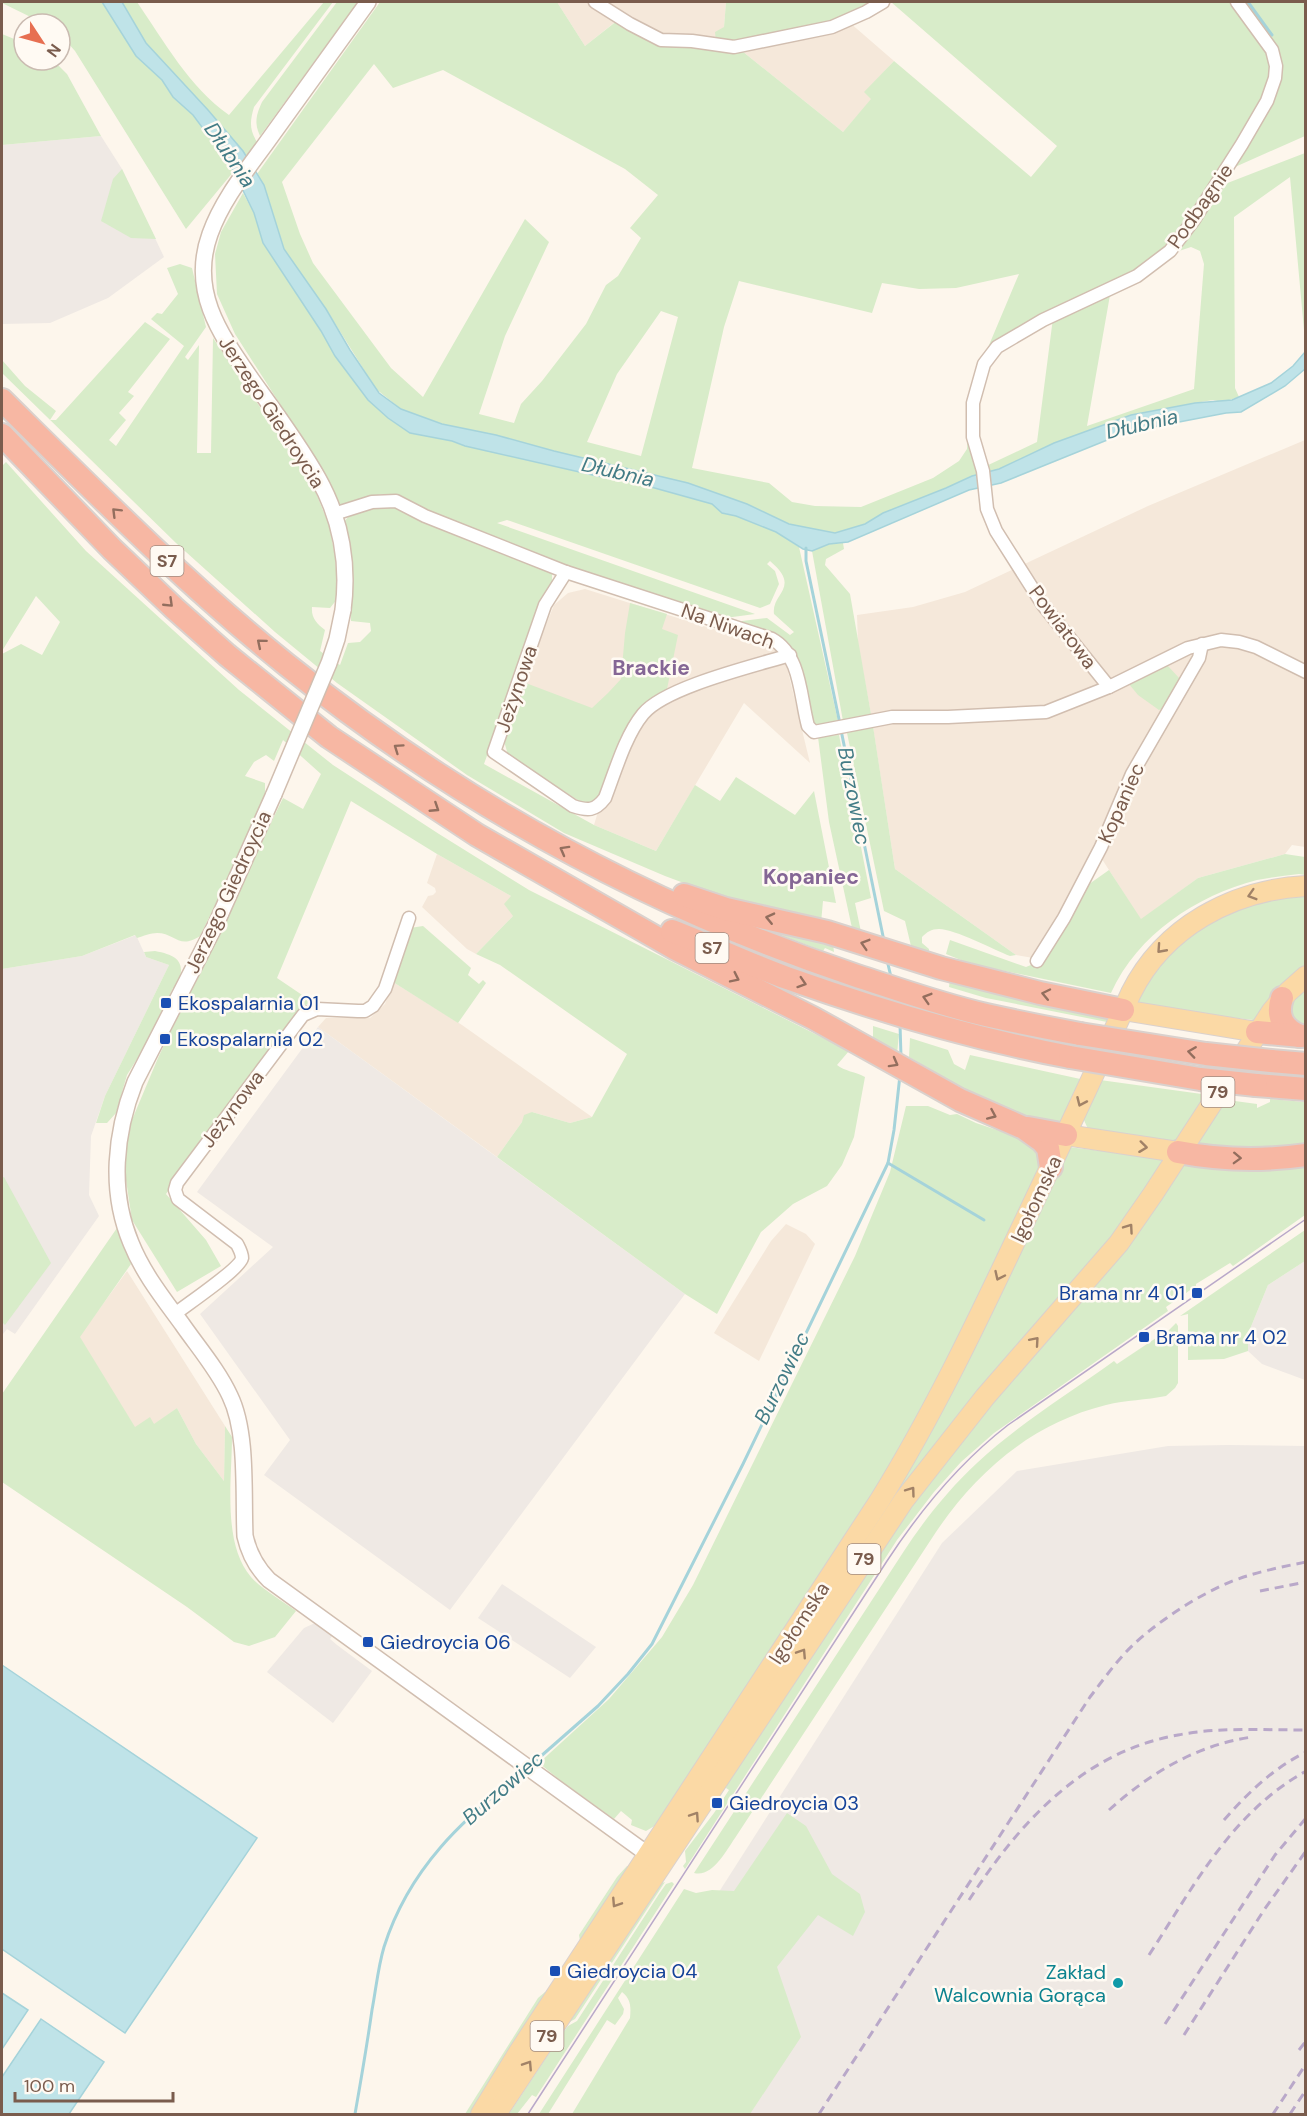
<svg xmlns="http://www.w3.org/2000/svg" width="1307" height="2116" font-family="'DM Sans',sans-serif">
<rect width="100%" height="100%" fill="#fdf6ec"/>
<!-- residential -->
<g fill="#f5e8da">
<path d="M557 2H588L609 15 615 22 585 46Z"/>
<path d="M600 2H726L724 27 716 42 683 35 680 36 653 33Z"/>
<path d="M849 22 894 61 865 92 872 99 843 132 742 51Z"/>
<path d="M1305 440V847L1292 845 1285 854 1198 878 1141 920 1100 856 1033 958 1016 955 895 869 871 714 858 644 857 615 913 607 965 592 1148 506Z"/>
<path d="M585 589 783 651 810 763 744 703 656 851 594 825 603 795 523 682 554 605 568 593Z"/>
<path d="M437 854 511 896 514 915 476 954 467 949 422 907 428 896 433 895 436 892 435 888 427 883Z"/>
<path d="M393 982 462 1025 592 1117 570 1123 532 1112 522 1122 497 1157 318 1027 326 1018H370L385 1004Z"/>
<path d="M786 1224 806 1234 815 1244 759 1361 714 1333 771 1241Z"/>
<path d="M127 1271 225 1426 224 1481 196 1444 177 1408 154 1425 135 1428 79 1337Z"/>
</g>
<!-- industrial -->
<g fill="#efe9e4">
<path d="M101 136 122 169 164 257 108 298 50 323 2 324V145Z"/>
<path d="M136 935 146 957 169 965 105 1096 91 1136 89 1195 99 1216 15 1334 7 1329 3 1334 2 969 82 956Z"/>
<path d="M318 1027 685 1294 450 1610 264 1475 290 1440 200 1314 273 1247 197 1192Z"/>
<path d="M1305 1261V1380L1262 1364 1248 1351V1334L1268 1285Z"/>
<path d="M1228 1445 1305 1446V2114H577L942 1543 1017 1471 1168 1446Z"/>
<path d="M502 1584 596 1647 570 1678 478 1618Z"/>
<path d="M315 1623 332 1636 330 1639 337 1645 372 1671 333 1723 267 1672 304 1628Z"/>
</g>
<!-- green -->
<g fill="#d8ecc9" fill-rule="evenodd">
<path d="M2 2H102L136 56 162 80 173 97 193 115 234 171 186 229 75 51 60 34V24H45L2 3Z"/>
<path d="M122 2H137C164 41 189 87 229 115L324 2H333L254 107C250 121 249 129 257 142L246 156 208 110 146 43Z"/>
<path d="M337 2H358L260 136C254 123 256 115 262 102Z"/>
<path d="M380 2H557L585 46 618 20 667 45 742 51 843 132 871 99 864 92 894 61 1031 177 1057 146 891 2H1233L1268 47 1272 80 1203 199 1169 247 1134 273 984 357 1019 274 956 288 919 289 882 283 872 313 739 281 724 327 692 468 769 483 792 502 815 506 861 507 933 478 959 461 967 449 969 413 980 474 972 476 946 488 883 513 865 524 842 532 832 533 789 524 747 504 688 483 554 451 496 435 442 424 401 409 376 389 326 309 284 249 264 185 257 174ZM374 64 393 88 443 70 625 169 658 195 630 228 641 238 618 276 606 285 586 324 542 381 521 404 514 423 479 414 505 336 549 242 525 219 423 397 391 368 313 263 300 234 282 182ZM661 311 678 317 641 456 587 442 617 374Z"/>
<path d="M726 2H876L859 8 855 13 822 25 733 43 716 42 715 32 724 27Z"/>
<path d="M1242 2H1305V136L1235 167 1279 72Z"/>
<path d="M2 34 24 43V60H53L67 74 101 136 2 145Z"/>
<path d="M1305 153V341L1290 177 1234 217 1235 388 1239 397 1223 402 1213 400 1195 403 1131 415 1054 443 999 469 986 473 984 467 1037 442 1053 318 1110 295 1087 426 1194 389 1204 264 1200 251 1191 247 1173 253 1192 233 1216 193 1225 184Z"/>
<path d="M122 169 156 239 131 238 101 221 113 179Z"/>
<path d="M243 193 254 213 263 243 321 331 335 356 368 400 388 418 410 433 452 441 465 446 597 476 633 482 712 504 722 513 736 516 776 532 799 547 838 721 816 726 811 719 791 648 786 643 740 624 742 621 767 618 790 635 794 632 774 614C771 593 802 588 770 561L767 564 775 571 779 584 770 604 760 608 507 520 497 523 755 614 725 618 562 566 417 507C394 491 385 491 359 501 352 503 347 506 340 505L321 468 235 334 217 294 215 254 221 232Z"/>
<path d="M180 264 192 268 206 327 185 357 188 360 199 345 197 453H211L213 338 279 435 316 493 329 525 335 556 338 598 330 608 312 607C311 618 317 624 325 630L320 651 340 665 348 643 360 642 371 631 370 623 351 621V555L344 523C350 508 382 505 396 508L552 572V585L535 621 484 764 594 825 656 851 695 785 720 801 736 777 795 815 814 791 836 903 823 901 821 923 740 904 665 876 564 833 467 775 337 683 275 632 176 543 2 373V360L25 386 56 411 50 420H56L145 322 170 339 128 392 134 396 119 413 126 420 109 440 116 446 184 346 151 319 157 313 162 314 178 294 167 268Z"/>
<path d="M6 462 86 551 239 690 333 765 439 834 529 890 849 1051 837 1065C844 1071 856 1072 865 1077L854 1137 842 1165 827 1186 793 1204 761 1232 717 1314 685 1294 497 1157 522 1122 524 1115 532 1112 570 1123 592 1117 627 1054 500 965 476 954 513 916 504 904 511 896 437 854 351 801 277 978 311 1001 299 1011 227 1106 166 1194 206 1240 221 1266 177 1292 132 1220 123 1160 129 1127 158 1058 283 798 303 809 321 774 283 740 274 761 266 755 254 762 245 776 265 783V794L231 873 200 936C179 950 175 933 157 933 151 933 143 936 137 938L135 935 82 956 2 969V654L21 644 42 655 60 622 36 596 2 651V466Z"/>
<path d="M843 543 844 549 826 559 825 565 850 594 871 714 843 721 812 551 829 544Z"/>
<path d="M630 603 667 614 662 629 678 635 667 689 651 701 603 795 587 806 508 755 504 741 523 682 592 708 608 693 621 679 625 633Z"/>
<path d="M1167 665 1180 679 1163 708 1159 710 1138 695 1129 684Z"/>
<path d="M873 726 895 869 1016 955 1010 956C994 950 955 929 939 929 931 929 927 932 922 937V943L929 949V952L911 946 905 921 884 911 847 733Z"/>
<path d="M839 735 871 898 855 903 861 932 852 928 829 822 818 737Z"/>
<path d="M1285 854 1305 857V875L1299 874C1285 876 1271 877 1257 880 1196 896 1138 934 1111 993L971 964 946 954 950 940 1026 967 1043 960 1085 887 1109 870 1141 919 1198 878Z"/>
<path d="M1305 892V969L1257 1019 1253 1020 1138 1006 1136 1004 1150 976 1174 947 1232 908Z"/>
<path d="M423 926 471 968 468 975 479 984 483 980 486 983 458 1023 393 982 410 928Z"/>
<path d="M767 930 833 944 834 952 825 948 823 951Z"/>
<path d="M155 951C182 956 186 965 176 989L173 988 142 1051 127 1075 116 1113 107 1123H96L105 1096 169 965 146 957 144 952Z"/>
<path d="M950 979 1109 1014 1112 1023 986 998 949 987Z"/>
<path d="M1305 984V1029L1296 1028 1287 1004Z"/>
<path d="M873 1026 899 1034 897 1054 873 1040Z"/>
<path d="M910 1038 948 1050 954 1064 965 1070 970 1055 1085 1080 1063 1126H1057L1019 1114 973 1094 909 1057Z"/>
<path d="M1100 1080 1209 1095 1179 1139 1171 1143 1088 1129 1083 1118Z"/>
<path d="M1220 1099 1257 1104V1108L1270 1102V1099L1305 1102V1148L1276 1152 1191 1144Z"/>
<path d="M906 1106H928L950 1115 957 1114 976 1123 1027 1140 1046 1163 912 1435 661 1822 646 1831 631 1825 632 1820 621 1811 614 1819 561 1781 539 1763 609 1699 662 1637 693 1585 855 1256 890 1172Z"/>
<path d="M1068 1147 1160 1158 1162 1161 1160 1167 1124 1220 734 1731 903 1474Z"/>
<path d="M1305 1161V1215L1233 1266 1230 1263 1196 1284V1286L1166 1307 1168 1311 994 1433 961 1462 934 1492 897 1540 685 1869 683 1866 686 1862 685 1851 714 1813 729 1790 726 1788 730 1773 893 1526 1183 1166 1186 1163Z"/>
<path d="M4 1177 51 1263 5 1325 2 1322V1178Z"/>
<path d="M117 1228 131 1264 80 1337 135 1427 150 1417 154 1424 177 1408 196 1444 224 1481 225 1426 232 1437C232 1479 222 1543 251 1577 261 1589 283 1601 296 1611L275 1637 249 1646 234 1642 187 1607 2 1482V1394Z"/>
<path d="M1305 1230V1261L1268 1285 1248 1334V1351L1224 1359 1188 1360V1314L1180 1316Z"/>
<path d="M1176 1323 1178 1326V1383L1175 1388 1166 1396C1146 1400 1126 1400 1106 1405 1033 1423 977 1471 936 1532L735 1838C726 1851 712 1878 694 1873L904 1551C925 1519 949 1489 977 1463 1019 1424 1068 1394 1114 1361L1117 1364 1159 1336 1161 1338Z"/>
<path d="M787 1813 806 1826 832 1874 860 1894 865 1912 853 1936 818 1915 777 1967 801 2037 750 2114H572L630 2018C631 2007 631 1999 622 1992L618 1998 624 2009 623 2014 615 2025 607 2020 548 2114H539L684 1889 696 1893 712 1890 734 1891Z"/>
<path d="M627 1866H629L628 1872 580 1941 579 1935 617 1877Z"/>
<path d="M665 1882 575 2019 566 2024 659 1884Z"/>
<path d="M672 1882 674 1884 536 2097 532 2095 517 2114H509L560 2037 568 2026 577 2021 659 1894 666 1884Z"/>
<path d="M545 1992 547 1993 473 2114H465L538 1998Z"/>
</g>
<!-- water -->
<g fill="#bfe3e8" stroke="#a5d3da" stroke-width="1.5">
<path d="M102 2H122L146 43 208 110 243 151 264 185 284 249 326 309 350 350 379 393 401 409 442 424 496 435 554 451 688 483 747 504 789 524 835 533 865 524 883 513 946 488 972 476 999 469 1054 443 1131 415 1195 403 1232 400 1271 383 1293 366 1305 352V369L1285 386 1241 412 1226 413 1127 432 1001 483 969 490 848 542 829 544 812 551 803 549 776 532 736 516 722 513 712 504 633 482 597 476 465 446 452 441 410 433 388 418 368 400 335 356 321 331 263 243 254 213 231 166 193 115 173 97 162 80 136 56Z"/>
<path d="M2 1665 257 1838 125 2033 2 1949Z"/>
<path d="M2 1993 28 2010 2 2049Z"/>
<path d="M41 2019 104 2062 69 2114H2V2077Z"/>
</g>
<g fill="none" stroke-linecap="round" stroke-linejoin="round">
<!-- stream -->
<g stroke="#a5d3da" stroke-width="3">
<path d="M1248 2 1272 35"/>
<path d="M806 548V561L840 724"/>
<path d="M841 730 884 941"/>
<path d="M887 960 891 977"/>
<path d="M900 1024 901 1057"/>
<path d="M888 1163 984 1220"/>
<path d="M532 1764 598 1706 628 1674 652 1644 743 1464 888 1163 894 1130 900 1075"/>
<path d="M355 2114C361 2080 367 2045 372 2010 376 1989 378 1967 384 1947 409 1868 463 1819 525 1770"/>
</g>
<!-- minor casing -->
<g stroke="#d1beb0" stroke-width="15">
<g id="minor">
<path d="M595 2 630 24 661 40 692 41 734 47 832 27 866 12 883 2"/>
<path d="M334 514 372 502 396 501 425 516 566 572 772 639C801 655 800 697 808 726L814 732 892 717H948L1046 712 1109 687 1188 648 1221 640 1239 642 1256 647 1306 672"/>
<path d="M566 572 545 605 494 752 573 806C588 811 595 811 605 798 615 772 625 736 643 714 665 687 754 666 790 655"/>
<path d="M1109 687 1043 605 996 531 987 509 983 471 973 437V403L984 364 997 347 1043 320 1137 276 1170 251 1193 221 1242 144 1267 101 1275 78 1276 66 1272 50 1237 2"/>
<path d="M1037 961 1064 918 1101 847 1132 774 1199 658 1202 644"/>
<path d="M175 1314C186 1305 240 1269 242 1258 242 1253 239 1248 237 1244L178 1199 175 1190 177 1183 303 1015 317 1009 358 1011H365L373 1006 385 989 409 918"/>
</g>
</g>
<!-- tertiary casing -->
<g stroke="#d1beb0" stroke-width="18">
<g id="tertiary">
<path d="M343 610C349 564 341 519 318 478 299 444 275 412 252 380 221 335 189 292 210 234 222 200 246 171 267 142 301 95 335 48 368 2"/>
<path d="M274 794 217 922 135 1082C115 1133 109 1191 131 1243 143 1273 163 1298 182 1324 198 1347 218 1370 230 1396 248 1433 243 1494 245 1536 249 1554 256 1567 269 1580L657 1861"/>
</g>
</g>
<!-- primary casing -->
<g stroke="#dad1cd" stroke-width="22">
<g id="primary">
<path d="M1123 1010 1257 1032"/>
<path d="M1066 1135 1178 1152"/>
<path d="M481 2114 519 2052 880 1500C933 1414 976 1324 1019 1233 1057 1153 1095 1073 1131 993 1164 927 1232 890 1306 886"/>
<path d="M496 2114 904 1500 985 1397 1119 1243 1153 1194 1272 1011 1288 992 1306 976"/>
</g>
</g>
<!-- motorway casing -->
<g stroke="#dad1cd" stroke-width="26">
<g id="motorway">
<path d="M2 400C94 491 186 584 287 665 458 802 650 907 857 976 900 990 942 1005 986 1015 1017 1022 1048 1028 1080 1034"/>
<path d="M2 435 112 549 174 608 227 655 329 737 477 835 676 949 813 1018 960 1100 1024 1128 1042 1141 1048 1148 1051 1167"/>
<path d="M684 895 726 909 827 932 941 968 1040 993 1123 1010"/>
<path d="M672 931C711 946 748 964 787 978 880 1011 973 1039 1070 1057"/>
<path d="M1282 998C1276 1016 1283 1029 1300 1036"/>
<path d="M1257 1032 1301 1036"/>
<path d="M1271 1061 1306 1064"/>
<path d="M1256 1085 1306 1089"/>
<path d="M1028 1128 1066 1135"/>
<path d="M1178 1152C1220 1160 1264 1161 1306 1155"/>
</g>
</g>
<!-- minor -->
<use href="#minor" stroke="#fff" stroke-width="12"/>
<!-- tertiary -->
<use href="#tertiary" stroke="#fff" stroke-width="15"/>
<!-- primary -->
<use href="#primary" stroke="#fbd9a5" stroke-width="20"/>
<!-- motorway -->
<use href="#motorway" stroke="#f7b7a3" stroke-width="22"/>
<!-- tram -->
<path stroke="#b9a8c9" stroke-width="1.5" d="M528 2114 887 1561C921 1509 959 1463 1008 1425L1306 1219"/>
<!-- rail -->
<g stroke="#b9a8c9" stroke-width="3" stroke-dasharray="9 6" stroke-linecap="butt">
<path d="M1260 1591 1306 1582"/>
<path d="M1109 1810C1150 1773 1197 1745 1252 1737"/>
<path d="M1224 1820C1248 1793 1272 1769 1306 1752"/>
<path d="M969 1900C1020 1822 1083 1752 1178 1735 1219 1727 1263 1730 1306 1730"/>
<path d="M1149 1955C1194 1886 1231 1813 1306 1771"/>
<path d="M1165 2024 1275 1855 1306 1818"/>
<path d="M1184 2035 1264 1910 1306 1851"/>
<path d="M1299 2050 1306 2041"/>
<path d="M819 2114 1090 1697C1104 1679 1117 1660 1134 1644 1162 1618 1210 1587 1247 1576 1266 1570 1286 1566 1306 1562"/>
<path d="M1273 2114 1306 2064"/>
<path d="M1290 2114 1306 2090"/>
<path d="M1305 2114H1306"/>
</g>
<!-- tertiary-bridge casing -->
<g stroke="#d1beb0" stroke-width="18" stroke-linecap="butt">
<path id="tertiary-bridge" d="M274 794 329 663 337 639 343 610"/>
</g>
<!-- motorway-bridge casing -->
<g stroke="#dad1cd" stroke-width="26" stroke-linecap="butt">
<g id="motorway-bridge">
<path d="M1080 1034 1206 1054 1271 1061"/>
<path d="M1070 1057 1200 1079 1256 1085"/>
</g>
</g>
<!-- tertiary-bridge -->
<use href="#tertiary-bridge" stroke="#fff" stroke-width="15"/>
<!-- motorway-bridge -->
<use href="#motorway-bridge" stroke="#f7b7a3" stroke-width="22"/>
</g>
<!-- one-way arrows -->
<defs><path id="oneway-chevron" d="M-2-3.5L2.5 0L-2 3.5" fill="none" stroke-width="1.6" stroke-linecap="round" stroke-linejoin="round" transform="scale(1.5)"/></defs>
<g stroke="#936e5e">
<use href="#oneway-chevron" transform="translate(116 512) rotate(-135)"/>
<use href="#oneway-chevron" transform="translate(169 603) rotate(44)"/>
<use href="#oneway-chevron" transform="translate(261 643) rotate(-140)"/>
<use href="#oneway-chevron" transform="translate(398 748) rotate(-145)"/>
<use href="#oneway-chevron" transform="translate(435 808) rotate(33)"/>
<use href="#oneway-chevron" transform="translate(564 850) rotate(-151)"/>
<use href="#oneway-chevron" transform="translate(770 918) rotate(-167)"/>
<use href="#oneway-chevron" transform="translate(865 944) rotate(-163)"/>
<use href="#oneway-chevron" transform="translate(735 978) rotate(26)"/>
<use href="#oneway-chevron" transform="translate(802 983) rotate(18)"/>
<use href="#oneway-chevron" transform="translate(1046 994) rotate(-168)"/>
<use href="#oneway-chevron" transform="translate(927 998) rotate(-163)"/>
<use href="#oneway-chevron" transform="translate(1192 1052) rotate(-172)"/>
<use href="#oneway-chevron" transform="translate(894 1063) rotate(29)"/>
<use href="#oneway-chevron" transform="translate(992 1115) rotate(24)"/>
<use href="#oneway-chevron" transform="translate(1237 1158) rotate(2)"/>
</g>
<g stroke="#a18267">
<use href="#oneway-chevron" transform="translate(1252 895) rotate(163)"/>
<use href="#oneway-chevron" transform="translate(1161 949) rotate(132)"/>
<use href="#oneway-chevron" transform="translate(1081 1102) rotate(114)"/>
<use href="#oneway-chevron" transform="translate(1143 1147) rotate(7)"/>
<use href="#oneway-chevron" transform="translate(1129 1228) rotate(-55)"/>
<use href="#oneway-chevron" transform="translate(999 1276) rotate(115)"/>
<use href="#oneway-chevron" transform="translate(1035 1341) rotate(-49)"/>
<use href="#oneway-chevron" transform="translate(911 1491) rotate(-54)"/>
<use href="#oneway-chevron" transform="translate(802 1653) rotate(-57)"/>
<use href="#oneway-chevron" transform="translate(695 1816) rotate(-56)"/>
<use href="#oneway-chevron" transform="translate(616 1903) rotate(123)"/>
<use href="#oneway-chevron" transform="translate(528 2065) rotate(-57)"/>
</g>
<!-- markers -->
<g fill="#1a4fb4" stroke="#fffaf3" stroke-width="2">
<rect x="160" y="997" width="12" height="12" rx="3"/>
<rect x="159" y="1033" width="12" height="12" rx="3"/>
<rect x="1191" y="1287" width="12" height="12" rx="3"/>
<rect x="1138" y="1331" width="12" height="12" rx="3"/>
<rect x="362" y="1636" width="12" height="12" rx="3"/>
<rect x="711" y="1797" width="12" height="12" rx="3"/>
<rect x="549" y="1965" width="12" height="12" rx="3"/>
</g>
<circle fill="#0f9aa8" stroke="#fffaf3" stroke-width="2" cx="1118" cy="1983" r="6"/>
<g text-anchor="middle" dominant-baseline="central" stroke-width="5" stroke-linejoin="round" paint-order="stroke">
<!-- shield labels -->
<g fill="#fffaf3" stroke="#a28b7f" stroke-width="1.5">
<rect x="150.5" y="546" width="33" height="30" rx="4.5"/>
<rect x="695.5" y="933" width="33" height="30" rx="4.5"/>
<rect x="1201.5" y="1077" width="33" height="30" rx="4.5"/>
<rect x="847.5" y="1544" width="33" height="30" rx="4.5"/>
<rect x="530.5" y="2021" width="33" height="30" rx="4.5"/>
</g>
<g font-size="18" font-weight="bold" fill="#7a5c4d">
<text x="167" y="561">S7</text>
<text x="712" y="948">S7</text>
<text x="1218" y="1092">79</text>
<text x="864" y="1559">79</text>
<text x="547" y="2036">79</text>
</g>
<!-- street labels -->
<g font-size="20" fill="#7a5c4d" stroke="#fffaf3">
<text transform="translate(1200 206) rotate(-55)">Podbagnie</text>
<text transform="translate(272 412) rotate(57)">Jerzego Giedroycia</text>
<text transform="translate(728 626) rotate(20)">Na Niwach</text>
<text transform="translate(1063 627) rotate(53)">Powiatowa</text>
<text transform="translate(516 689) rotate(-71)">Jeżynowa</text>
<text transform="translate(1121 803) rotate(-66)">Kopaniec</text>
<text transform="translate(228 892) rotate(-65)">Jerzego Giedroycia</text>
<text transform="translate(232 1109) rotate(-53)">Jeżynowa</text>
<text transform="translate(1036 1199) rotate(-65)">Igołomska</text>
<text transform="translate(799 1623) rotate(-57)">Igołomska</text>
</g>
<!-- transit labels -->
<g font-size="20" fill="#164399" stroke="#fffaf3" text-anchor="start">
<text x="178" y="1003">Ekospalarnia 01</text>
<text x="177" y="1039">Ekospalarnia 02</text>
<text x="1185" y="1293" text-anchor="end">Brama nr 4 01</text>
<text x="1156" y="1337">Brama nr 4 02</text>
<text x="380" y="1642">Giedroycia 06</text>
<text x="729" y="1803">Giedroycia 03</text>
<text x="567" y="1971">Giedroycia 04</text>
</g>
<!-- culture labels -->
<g font-size="20" fill="#0d838f" stroke="#fffaf3" text-anchor="end">
<text x="1106" y="1972">Zakład<tspan x="1106" dy="23">Walcownia Gorąca</tspan></text>
</g>
<!-- water labels -->
<g font-size="21" font-style="italic" fill="#437c86" stroke="#fffaf3">
<text transform="translate(230 155) rotate(56)">Dłubnia</text>
<text transform="translate(1142 424) rotate(-13)">Dłubnia</text>
<text transform="translate(618 472) rotate(13)">Dłubnia</text>
<text transform="translate(854 796) rotate(79)">Burzowiec</text>
<text transform="translate(782 1378) rotate(-64)">Burzowiec</text>
<text transform="translate(503 1788) rotate(-41)">Burzowiec</text>
</g>
<!-- neighbourhood labels -->
<g font-size="21" font-weight="bold" fill="#846695" stroke="#fffaf3">
<text x="651" y="668">Brackie</text>
<text x="811" y="877">Kopaniec</text>
</g>
</g>
<!-- border -->
<rect width="1307" height="2116" fill="none" stroke="#7a5c4d" stroke-width="6"/>
<!-- north arrow -->
<g transform="translate(42 42) rotate(126)"><circle r="28" fill="#fffaf3" stroke="#cabbb1" stroke-width="1.5"/>
<path d="M0-4.5L10 22L0 15L-10 22Z" fill="#e76f51"/>
<text y="-9" font-size="16" font-weight="bold" text-anchor="middle" fill="#7a5c4d">N</text>
</g>
<!-- scale -->
<path d="M15 2092v9h158v-9" fill="none" stroke="#7a5c4d" stroke-width="3"/>
<text x="24" y="2092" font-size="18" fill="#7a5c4d" stroke="#fffaf3" stroke-width="4.5" paint-order="stroke">100 m</text>
</svg>
